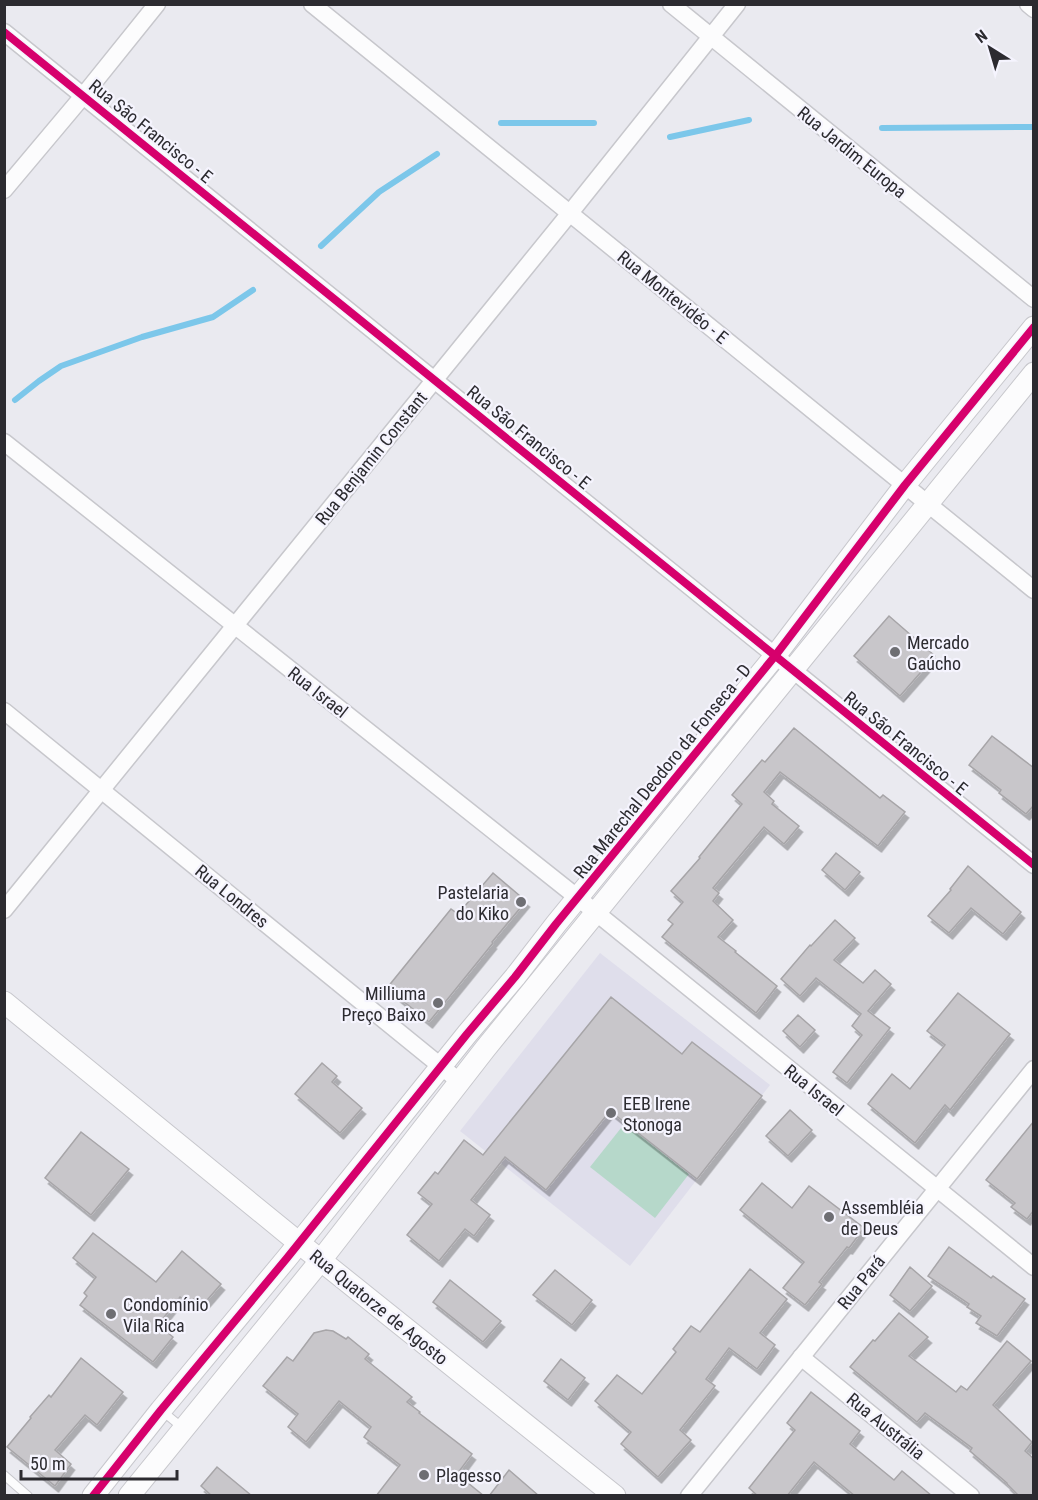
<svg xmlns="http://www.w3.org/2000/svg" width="1038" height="1500" font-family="'Roboto Condensed',sans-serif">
<defs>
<filter id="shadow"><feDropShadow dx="3.5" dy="6" stdDeviation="0" flood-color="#0004"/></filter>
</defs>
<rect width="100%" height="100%" fill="#eaeaf0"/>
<!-- built -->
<path fill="#dfdeeb" d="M600 953 770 1085 630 1266 460 1131Z"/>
<!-- green -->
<path fill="#b6d8ca" d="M625 1123 689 1174 655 1218 590 1167Z"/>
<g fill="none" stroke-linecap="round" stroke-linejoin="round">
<!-- stream -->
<g stroke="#7cc7ea" stroke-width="6">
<path d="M501 123H594"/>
<path d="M882 128 1034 127"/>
<path d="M670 137 749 120"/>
<path d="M321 246 379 192 437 154"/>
<path d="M15 400 39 381 61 366 142 337 213 317 253 290"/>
</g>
</g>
<!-- building -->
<g fill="#c8c6ca" stroke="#a7a5a8" stroke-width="1.5" filter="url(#shadow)">
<path d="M889 616 935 656 900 696 854 656Z"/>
<path d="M794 728 880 798 883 795 905 812 878 846 780 772 764 792 774 801 772 804 799 826 784 844 764 827 713 888 719 893 713 901 733 920 718 937 736 951 735 952 777 986 756 1013 662 937 673 924 668 920 683 902 671 891 700 858 699 857 742 804 732 795 762 760 765 762Z"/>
<path d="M992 736 1034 768V805L1026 814 999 793 1001 790 969 765Z"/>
<path d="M836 853 860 872 845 890 822 870Z"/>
<path d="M968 866 1021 912 1003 934 971 908 949 933 928 916 951 890 950 889Z"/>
<path d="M493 873 526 901 492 942 493 943 429 1022 387 988 451 909 458 914Z"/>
<path d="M835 920 855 938 834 960 863 983 875 970 891 984 868 1011 890 1028 847 1083 833 1072 862 1035 852 1026 861 1014 816 978 800 996 781 979 810 945 811 946Z"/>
<path d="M958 993 1010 1034 950 1110 945 1105 915 1143 868 1104 892 1074 910 1089 945 1045 927 1031Z"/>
<path d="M611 997 682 1054 692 1042 762 1096 697 1179 610 1111 546 1190 505 1157 471 1200 490 1215 474 1236 465 1229 439 1261 407 1235 432 1204 418 1193 435 1172 438 1174 464 1140 483 1155Z"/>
<path d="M798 1015 815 1030 800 1047 783 1031Z"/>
<path d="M322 1063 337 1076 332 1082 362 1108 340 1133 295 1094Z"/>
<path d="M790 1110 812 1130 788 1156 766 1136Z"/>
<path d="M1034 1121V1210L1027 1219 1011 1207 1015 1203 986 1180Z"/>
<path d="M81 1132 129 1169 91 1215 45 1178Z"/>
<path d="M762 1183 792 1208 809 1186 864 1228 849 1248 847 1247 819 1282 822 1284 805 1305 783 1288 804 1262 740 1210Z"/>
<path d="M93 1233 156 1282 182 1251 221 1284 202 1306 194 1299 189 1304 180 1297 158 1325 173 1337 153 1362 80 1305 87 1296 84 1293 96 1277 73 1258Z"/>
<path d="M949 1247 991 1278 993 1276 1025 1299 997 1336 976 1323 981 1316 967 1307 969 1304 928 1276Z"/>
<path d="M910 1267 932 1286 910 1311 890 1295Z"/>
<path d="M750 1269 787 1299 760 1333 775 1345 757 1369 729 1348 706 1379 715 1386 680 1430 691 1440 658 1477 621 1444 631 1432 595 1401 617 1375 642 1394 676 1352 673 1349 691 1326 700 1332Z"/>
<path d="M555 1270 592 1300 572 1325 533 1295Z"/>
<path d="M450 1280 501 1321 483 1342 433 1302Z"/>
<path d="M899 1313 928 1337 909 1356 956 1392 961 1386 967 1390 1007 1341 1031 1361 993 1405 1032 1442 1025 1451 1034 1459V1496H1019L1007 1484V1483L970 1451 972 1448 925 1413 917 1422 850 1367 873 1340 875 1341Z"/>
<path d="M326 1330 333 1331 346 1339 348 1337 369 1354 365 1359 412 1397 407 1402 420 1412 419 1413 472 1454 457 1474 484 1496H376L400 1465 364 1437 371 1427 339 1401 306 1442 288 1427 298 1414 263 1386 287 1357 293 1361 314 1333Z"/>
<path d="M81 1358 123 1392 97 1425 85 1415 55 1450 71 1464 55 1486 7 1447 31 1418 30 1417 49 1395 51 1397Z"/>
<path d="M561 1359 585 1378 568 1400 544 1381Z"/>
<path d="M811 1392 860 1431 850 1444 894 1480 902 1471 932 1496H855L814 1462 787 1496H758L749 1488 795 1430 787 1423Z"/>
<path d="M217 1467 252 1496H212L201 1486Z"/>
<path d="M509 1470 539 1496H489Z"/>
</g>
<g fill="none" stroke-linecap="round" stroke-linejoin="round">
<!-- service casing -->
<g stroke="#c7c7cc" stroke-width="10">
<g id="service">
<path d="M161 1410 184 1429"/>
<path d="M4 1475 28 1496"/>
</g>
</g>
<!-- minor casing -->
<g stroke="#c7c7cc" stroke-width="19">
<g id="minor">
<path d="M312 4 1034 590"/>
<path d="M671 4 1034 299"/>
<path d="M1028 4 1034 9"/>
<path d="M4 32 1034 865"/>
<path d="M4 190 83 96 157 4"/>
<path d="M4 442 578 898 1034 1267"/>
<path d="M4 711 459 1081"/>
<path d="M4 910 570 213 737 4"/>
<path d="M801 1357 971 1496"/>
<path d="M689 1496 1034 1069"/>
</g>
</g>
<!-- tertiary casing -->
<g stroke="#c7c7cc" stroke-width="23">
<g id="tertiary">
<path d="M4 1002 299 1243 615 1496"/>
<path d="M93 1496 161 1410 287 1258 467 1034 515 977 556 924 775 656 905 485 1034 327"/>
<path d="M129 1496 321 1260 485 1049 1034 373"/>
</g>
</g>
<!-- service -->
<use href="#service" stroke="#fcfcfd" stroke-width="8"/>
<!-- minor -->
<use href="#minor" stroke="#fcfcfd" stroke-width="16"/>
<!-- tertiary -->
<use href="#tertiary" stroke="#fcfcfd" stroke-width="21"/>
<!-- cycleway casing -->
<g stroke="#f5f4fe" stroke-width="11">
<g id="cycleway">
<path d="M4 32 1034 865"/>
<path d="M93 1496 161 1410 287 1258 467 1034 515 977 556 924 775 656 905 485 1034 327"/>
</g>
</g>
<!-- cycleway -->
<use href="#cycleway" stroke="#d6006c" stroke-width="8"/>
</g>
<!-- markers -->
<g fill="#6e6e73" stroke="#f5f4fe" stroke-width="2">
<circle cx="895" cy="652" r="6"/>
<circle cx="521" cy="902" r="6"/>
<circle cx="438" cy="1003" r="6"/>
<circle cx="611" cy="1113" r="6"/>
<circle cx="829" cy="1217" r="6"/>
<circle cx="111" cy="1314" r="6"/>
<circle cx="424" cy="1475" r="6"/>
</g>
<g text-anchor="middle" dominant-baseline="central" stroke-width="4.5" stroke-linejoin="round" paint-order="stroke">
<!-- street labels -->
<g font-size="18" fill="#2c2b30" stroke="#f5f4fe">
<text transform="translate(151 131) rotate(39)">Rua São Francisco - E</text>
<text transform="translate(852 152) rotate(39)">Rua Jardim Europa</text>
<text transform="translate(673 297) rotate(39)">Rua Montevidéo - E</text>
<text transform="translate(529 437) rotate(39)">Rua São Francisco - E</text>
<text transform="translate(371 458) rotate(-51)">Rua Benjamin Constant</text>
<text transform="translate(318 692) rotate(38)">Rua Israel</text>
<text transform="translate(906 743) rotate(39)">Rua São Francisco - E</text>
<text transform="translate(662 771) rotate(-51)">Rua Marechal Deodoro da Fonseca - D</text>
<text transform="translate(232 896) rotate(39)">Rua Londres</text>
<text transform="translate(814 1090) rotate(39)">Rua Israel</text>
<text transform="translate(861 1282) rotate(-51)">Rua Pará</text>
<text transform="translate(379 1307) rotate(39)">Rua Quatorze de Agosto</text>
<text transform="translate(886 1426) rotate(39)">Rua Austrália</text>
</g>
<!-- poi labels -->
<g font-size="18" fill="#2c2b30" stroke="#f5f4fe" text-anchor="start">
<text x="907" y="642">Mercado<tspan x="907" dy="21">Gaúcho</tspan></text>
<text x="509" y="892" text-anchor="end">Pastelaria<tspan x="509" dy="21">do Kiko</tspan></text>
<text x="426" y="993" text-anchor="end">Milliuma<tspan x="426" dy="21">Preço Baixo</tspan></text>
<text x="623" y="1103">EEB Irene<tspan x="623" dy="21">Stonoga</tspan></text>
<text x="841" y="1207">Assembléia<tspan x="841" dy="21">de Deus</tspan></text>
<text x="123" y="1304">Condomínio<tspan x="123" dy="21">Vila Rica</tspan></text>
<text x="436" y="1475">Plagesso</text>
</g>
</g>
<!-- border -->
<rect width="1038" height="1500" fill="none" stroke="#2c2b30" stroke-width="12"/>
<!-- north arrow -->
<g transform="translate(990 48) rotate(323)" stroke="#f5f4fe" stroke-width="4.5" paint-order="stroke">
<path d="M0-4.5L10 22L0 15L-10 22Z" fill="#2c2b30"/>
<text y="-9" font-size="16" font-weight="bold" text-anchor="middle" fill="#2c2b30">N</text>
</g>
<!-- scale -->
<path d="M21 1470v9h156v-9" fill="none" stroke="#2c2b30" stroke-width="3"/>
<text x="30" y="1470" font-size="18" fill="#2c2b30" stroke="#f5f4fe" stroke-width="4.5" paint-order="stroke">50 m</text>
</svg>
